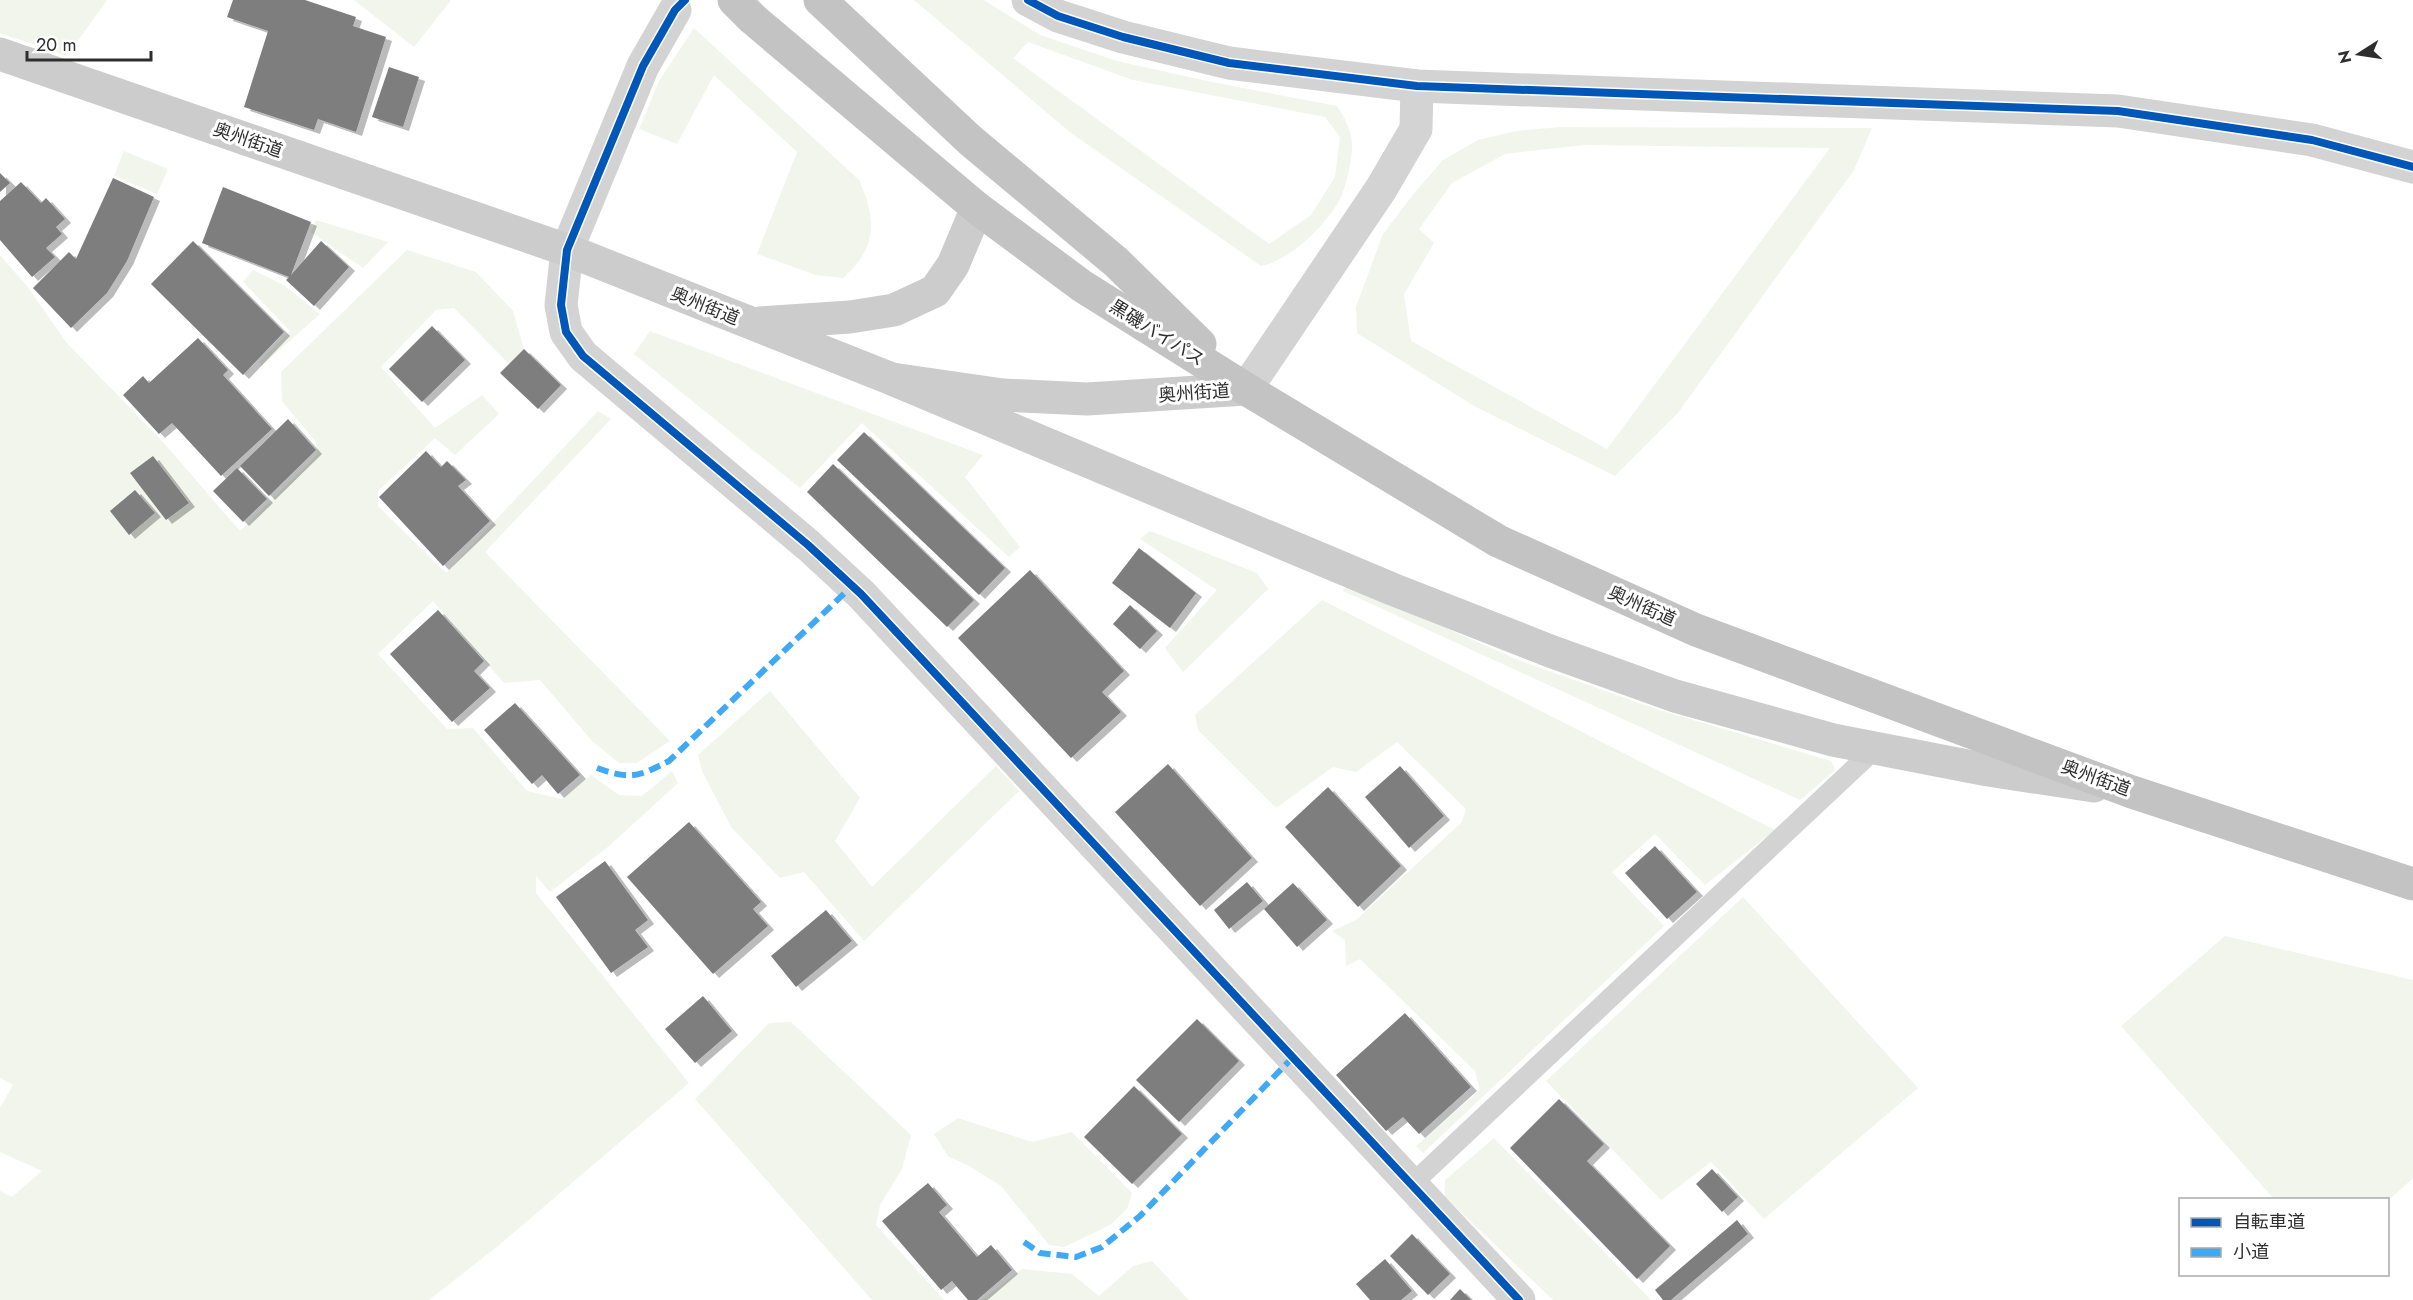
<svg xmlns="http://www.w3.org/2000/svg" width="2413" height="1300" font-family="Jost,'Noto Sans JP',sans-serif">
<defs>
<filter id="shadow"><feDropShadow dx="6" dy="4" stdDeviation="0" flood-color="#0004"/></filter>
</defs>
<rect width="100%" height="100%" fill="#fff"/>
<!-- green -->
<g fill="#f2f5eb" fill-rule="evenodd">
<path d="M0 0H107L67 56 0 33Z"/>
<path d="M354 0H451L414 47Z"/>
<path d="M914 0H984L1040 35 1117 61 1212 82 1337 106C1345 118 1351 130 1352 144 1353 156 1345 193 1338 203 1321 229 1291 260 1261 266L1071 133ZM1028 42 1133 80 1325 117 1340 137 1335 177 1311 215 1269 244 1013 58Z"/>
<path d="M694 28 859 180C877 220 877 248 843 278L816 275 757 254 797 152 714 75 677 144 639 129 659 81Z"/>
<path d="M1561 127 1872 128 1854 170 1677 414 1615 476 1474 406 1357 333 1356 307 1383 234 1415 192 1443 160 1478 140 1516 131ZM1584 145 1830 148 1607 449 1411 341 1404 294 1434 243 1419 229 1452 183 1505 154Z"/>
<path d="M124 151 168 169 157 194 114 176Z"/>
<path d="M316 220 388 242 363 268 311 232Z"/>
<path d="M407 250 476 272 513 311 524 349 509 364 454 308 436 310 381 367 435 428 482 395 499 414 455 455 435 438 378 491V506L446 573 598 411 611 419 485 552 670 741 637 763H619L592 741 540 680 504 683 433 601 378 654 447 729 473 728 527 791 562 799 591 775 619 795 642 796 672 771 678 783 609 846 550 892 536 876V893L689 1083 498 1246 429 1300H0V1191L12 1197 42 1171 0 1152V1108L13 1085 0 1078V255L27 286 66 342 163 442 240 531 318 454 316 442 282 401 281 372Z"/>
<path d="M253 270 284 285 320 314 261 366 259 362 290 331 243 282Z"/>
<path d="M650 331 983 455 965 477 1020 547 1009 557 862 423 800 488 634 354Z"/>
<path d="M1150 531 1257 573 1268 589 1183 672 1165 648 1217 590 1140 539Z"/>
<path d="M1347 584 1518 660 1656 709 1831 761 1835 770 1800 800 1343 591Z"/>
<path d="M1322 600 1775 830 1705 885 1655 834 1612 872 1664 926 1423 1153 1416 1146 1480 1090 1475 1071 1360 959 1346 966 1345 940 1332 931 1356 920 1462 822 1466 809 1397 742 1356 772 1333 767 1276 808 1198 730 1195 715Z"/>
<path d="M770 691 860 798 835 841 872 887 996 766 1019 791 864 941 804 872 780 878 731 827 702 771 698 755Z"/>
<path d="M1743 897 1918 1088 1764 1219 1711 1162 1661 1200 1546 1081Z"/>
<path d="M2225 936 2413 980V1178L2388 1201 2274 1199 2121 1026Z"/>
<path d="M791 1022 911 1135 902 1169 880 1205 876 1225 944 1300H872L695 1099 769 1023Z"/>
<path d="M958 1118 1032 1142 1072 1132 1132 1193 1127 1209 1110 1225 1064 1247 1049 1245 1001 1186 971 1167 948 1156 934 1134Z"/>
<path d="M1494 1138 1651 1300H1553L1445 1197V1180Z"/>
<path d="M1152 1261 1189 1300H982L1022 1269 1072 1274 1099 1296 1133 1266Z"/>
</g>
<!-- building -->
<g fill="#7e7e7e" filter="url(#shadow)">
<path d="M233 0H305L356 17 353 26 386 37 356 132 318 119 314 130 244 107 268 31 227 17Z"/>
<path d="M389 67 419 77 403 127 372 117Z"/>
<path d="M0 173 10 183 0 192Z"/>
<path d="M113 178 154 197 127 261 107 293 71 328 33 288 69 252 76 259Z"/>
<path d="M21 182 41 203 46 198 65 219 56 227 62 234 46 248 55 257 32 277 0 240V201Z"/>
<path d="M223 187 311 222 291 275 321 241 349 267 314 306 286 280 289 277 202 243Z"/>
<path d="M193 241 284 332 243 375 151 284Z"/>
<path d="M432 326 465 360 422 402 389 369Z"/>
<path d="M198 338 228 370 223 375 272 429 221 476 172 423 159 434 123 395 143 376 149 383Z"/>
<path d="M524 349 561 385 538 409 500 373Z"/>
<path d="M288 419 316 450 269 496 240 466Z"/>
<path d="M864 432 1005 568 979 595 837 460Z"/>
<path d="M426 451 441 467 447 461 466 480 458 486 490 521 443 566 379 497Z"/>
<path d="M153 456 189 503 166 520 130 473Z"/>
<path d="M833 464 974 600 947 627 807 492Z"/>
<path d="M237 468 267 499 243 522 213 491Z"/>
<path d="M135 490 155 513 129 535 110 511Z"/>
<path d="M1139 548 1196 593 1170 628 1112 583Z"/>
<path d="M1030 570 1124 671 1102 692 1121 712 1071 758 958 638Z"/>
<path d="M1130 605 1157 631 1140 649 1113 624Z"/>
<path d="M438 610 484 661 474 671 490 688 452 722 390 654Z"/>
<path d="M515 703 580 775 558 794 542 775 532 784 484 730Z"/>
<path d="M1168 764 1252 858 1200 906 1115 812Z"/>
<path d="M1400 766 1444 816 1409 848 1365 797Z"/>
<path d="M1328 787 1401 866 1358 907 1285 827Z"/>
<path d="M689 822 761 902 753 909 768 926 713 974 627 877Z"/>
<path d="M1655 846 1697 892 1667 919 1625 873Z"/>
<path d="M605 861 648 920 635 930 648 947 611 973 556 897Z"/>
<path d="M1247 882 1263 901 1229 929 1214 910Z"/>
<path d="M1293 883 1327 920 1297 947 1264 909Z"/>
<path d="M826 910 852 941 796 987 771 956Z"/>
<path d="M703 996 732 1031 695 1063 665 1029Z"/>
<path d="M1405 1013 1471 1087 1419 1134 1403 1117 1386 1131 1336 1075Z"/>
<path d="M1197 1019 1239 1061 1179 1122 1136 1080Z"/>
<path d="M1134 1086 1182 1134 1132 1184 1084 1137Z"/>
<path d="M1559 1099 1604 1144 1587 1161 1670 1246 1637 1279 1510 1148Z"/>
<path d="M1712 1169 1738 1197 1722 1212 1696 1184Z"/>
<path d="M928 1183 947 1205 939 1212 977 1257 991 1245 1012 1270 977 1300H968L952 1281 941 1290 882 1221Z"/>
<path d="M1737 1220 1748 1234 1671 1300H1663L1655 1290Z"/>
<path d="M1412 1234 1450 1274 1428 1295 1390 1256Z"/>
<path d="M1385 1259 1412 1291 1401 1300H1370L1356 1284Z"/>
<path d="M1460 1289 1471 1300H1450Z"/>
</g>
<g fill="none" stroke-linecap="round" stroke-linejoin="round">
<!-- service -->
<path stroke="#d3d3d3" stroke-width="20" d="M1411 1185 1875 749"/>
<!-- minor -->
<g stroke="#d3d3d3" stroke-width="33">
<path d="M1028 0 1058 16 1123 37 1229 63 1417 86 2118 111 2312 140 2413 167"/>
<path d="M567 250 643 66 675 10"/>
</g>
<!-- tertiary -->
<g stroke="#d3d3d3" stroke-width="33">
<path d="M567 250 561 305 566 332 583 356 808 545 861 594 1519 1300"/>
<path d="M1246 389 1381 189 1416 129 1417 86"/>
</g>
<!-- secondary -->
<g stroke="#ccc" stroke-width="33">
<path d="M0 54 567 250 892 379 1003 395 1087 399 1246 389"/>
<path d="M760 323 850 317 894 310 935 291 953 265 977 208"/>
<path d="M892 379 1392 589 1550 651 1675 696 1833 740 1988 770 2094 786"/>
</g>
<!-- trunk -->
<g stroke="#c3c3c3" stroke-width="33">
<path d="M734 0 753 19 977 208 1082 286 1246 389 1498 541 1696 630 2132 792 2413 884"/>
<path d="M820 0 971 141 1116 262 1200 344"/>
</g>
<!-- quiet -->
<g stroke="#3fa9f5" stroke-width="6" stroke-dasharray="12 6" stroke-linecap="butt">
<path d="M597 768C631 780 638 777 669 761L852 586"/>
<path d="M1024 1242 1040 1253 1076 1257 1102 1247 1140 1216 1292 1058"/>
</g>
<!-- cycleway casing -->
<g stroke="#fff" stroke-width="11">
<g id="cycleway">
<path d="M685 0 675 10 643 66 567 250 561 305 566 332 583 356 808 545 861 594 1519 1300"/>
<path d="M1028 0 1058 16 1123 37 1229 63 1417 86 2118 111 2312 140 2413 167"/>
</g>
</g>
<!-- cycleway -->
<use href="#cycleway" stroke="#0057b8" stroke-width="8"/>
</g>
<g text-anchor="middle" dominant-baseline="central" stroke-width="6" stroke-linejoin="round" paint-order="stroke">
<!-- street labels -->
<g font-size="18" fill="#2e2e2e" stroke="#fff">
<text transform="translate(248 140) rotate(19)">奥州街道</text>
<text transform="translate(705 306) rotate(22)">奥州街道</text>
<text transform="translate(1157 333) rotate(32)">黒磯バイパス</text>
<text transform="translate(1194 393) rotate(-4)">奥州街道</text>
<text transform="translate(1642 606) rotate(24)">奥州街道</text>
<text transform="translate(2096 778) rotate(20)">奥州街道</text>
</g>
</g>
<!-- legend -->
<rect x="2179" y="1198" width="210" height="78" fill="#ffffff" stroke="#ababab" stroke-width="1.5"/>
<rect x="2191" y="1218" width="30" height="9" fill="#0057b8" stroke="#ababab" stroke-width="1.5"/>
<text x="2233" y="1228" font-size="18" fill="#2e2e2e">自転車道</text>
<rect x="2191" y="1248" width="30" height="9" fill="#3fa9f5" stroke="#ababab" stroke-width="1.5"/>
<text x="2233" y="1258" font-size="18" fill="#2e2e2e">小道</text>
<!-- north arrow -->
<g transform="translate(2359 54) rotate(258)" stroke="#ffffff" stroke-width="4.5" paint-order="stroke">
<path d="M0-4.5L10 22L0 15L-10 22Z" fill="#2e2e2e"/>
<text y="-9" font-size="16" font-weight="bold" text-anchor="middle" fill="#2e2e2e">N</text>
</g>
<!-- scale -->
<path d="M27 51v9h124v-9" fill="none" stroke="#2e2e2e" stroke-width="3"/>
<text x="36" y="51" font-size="18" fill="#2e2e2e" stroke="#ffffff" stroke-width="4.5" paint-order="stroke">20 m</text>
</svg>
